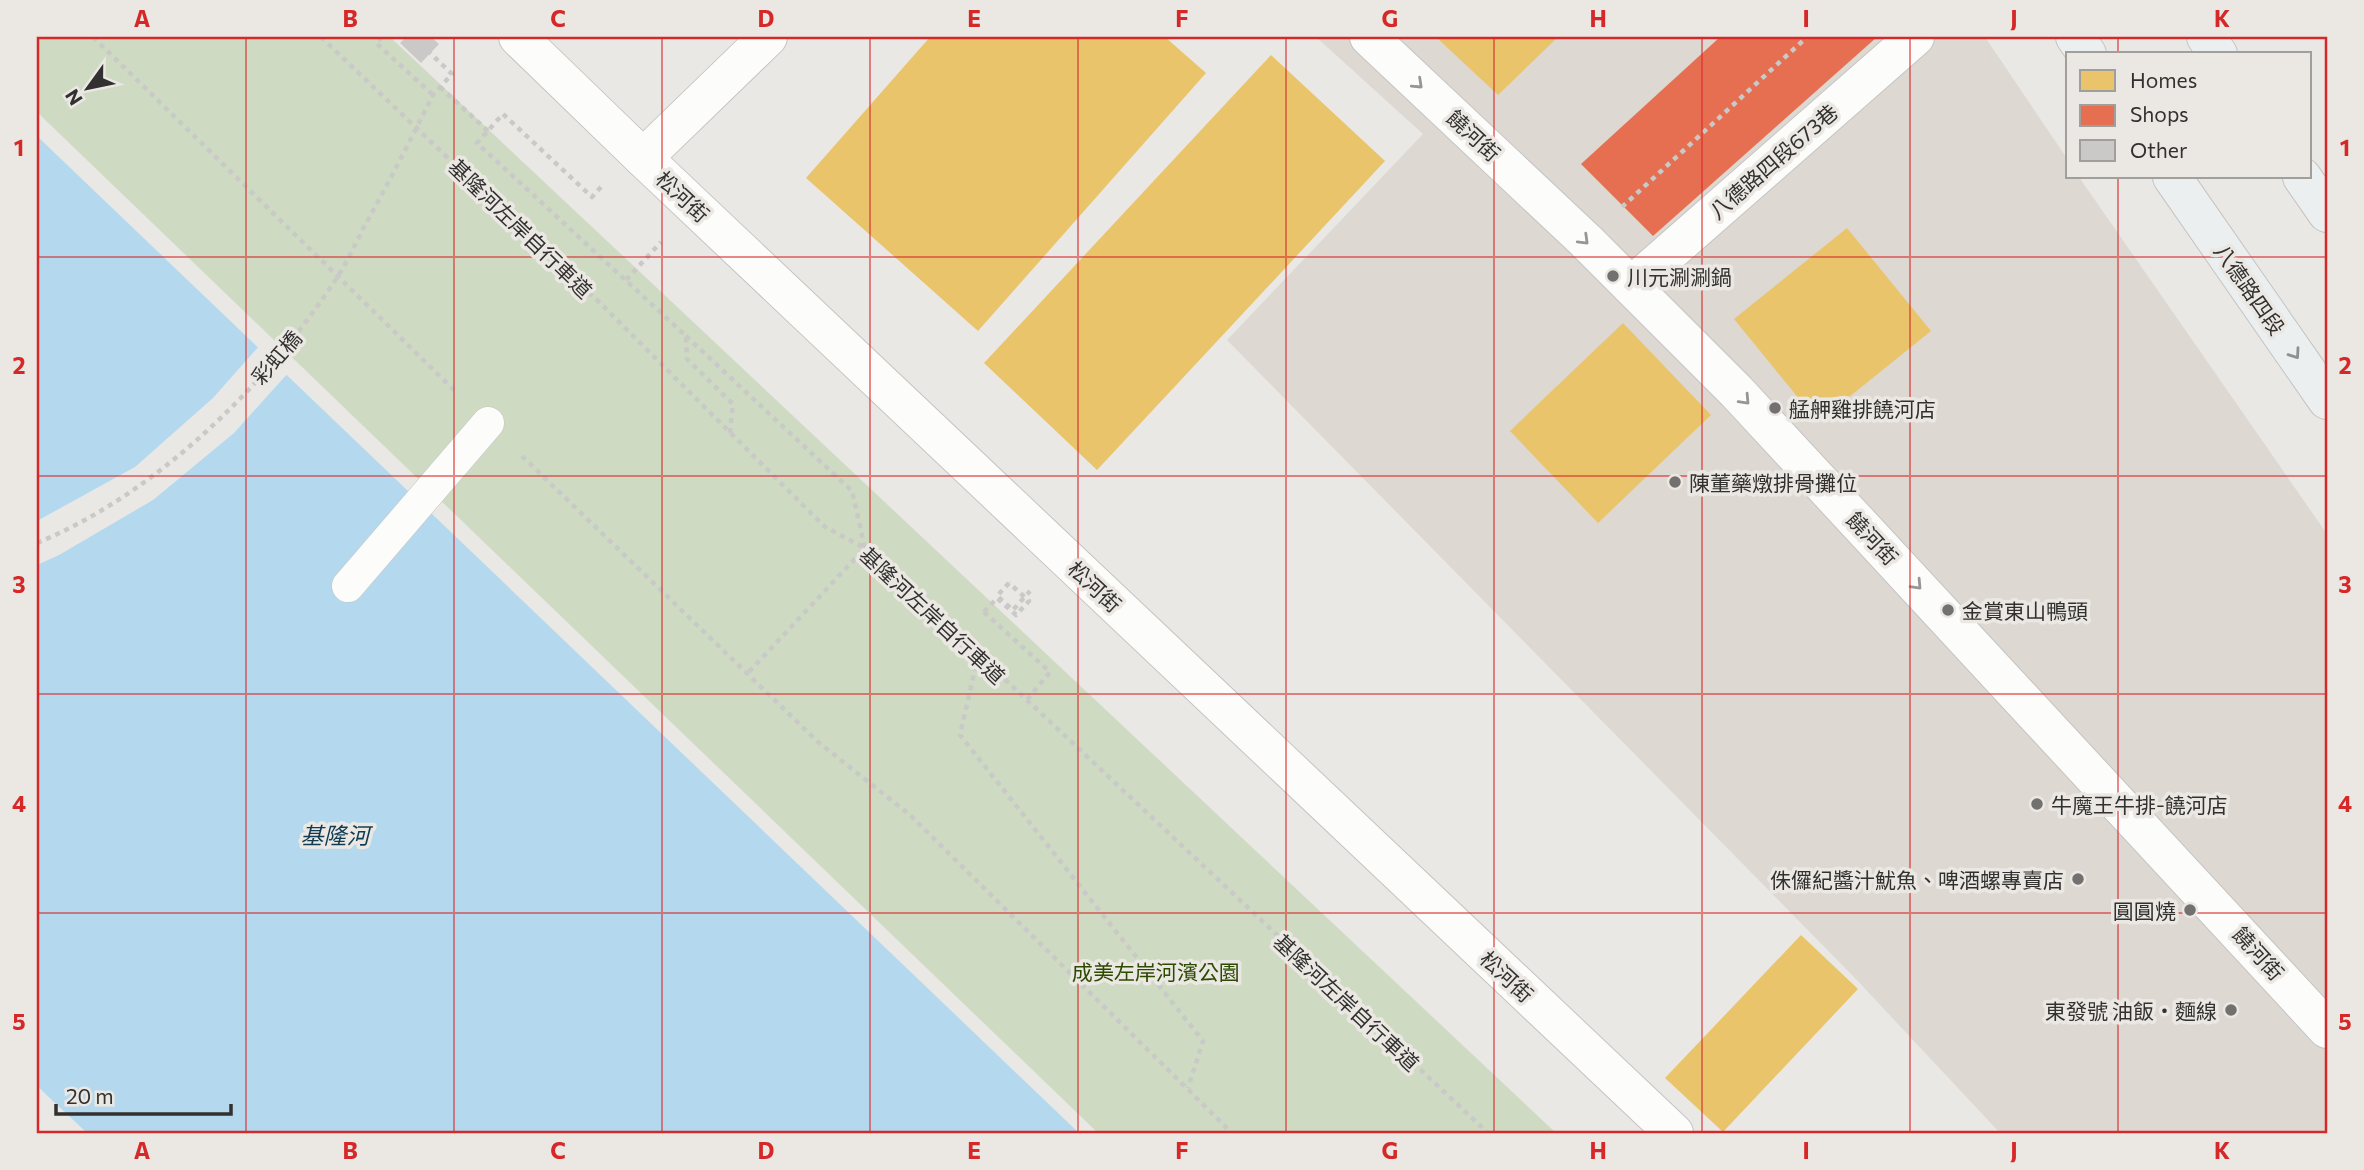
<svg xmlns="http://www.w3.org/2000/svg" width="2364" height="1170" font-family="Commissioner,'Noto Sans TC',sans-serif">
<rect width="100%" height="100%" fill="#eae8e5"/>
<!-- built -->
<path fill="#ddd8d2" d="M1316 37H1985L2068 160V177H2079L2327 534V1133H2000L1854 977 1227 340 1423 134Z"/>
<!-- green -->
<path fill="#cedac2" d="M37 37H390L1556 1133H1098L37 112Z"/>
<!-- water -->
<path fill="#b4d9ef" d="M37 136 1079 1133H87L37 1086Z"/>
<!-- pier -->
<path fill="#eae8e5" d="M260 345 289 372 234 433 153 500 59 555 37 565V521L135 467 213 398Z"/>
<!-- homes -->
<g fill="#e9c46a">
<path d="M930 37H1165L1206 73 978 331 806 178Z"/>
<path d="M1436 37H1558L1498 95Z"/>
<path d="M1271 55 1385 161 1097 470 984 363Z"/>
<path d="M1847 228 1931 331 1818 422 1734 319Z"/>
<path d="M1623 323 1711 415 1598 523 1510 431Z"/>
<path d="M1801 935 1858 989 1723 1132 1665 1078Z"/>
</g>
<!-- shops -->
<path fill="#e76f51" d="M1720 37H1877L1653 236 1581 164Z"/>
<!-- building -->
<path fill="#cbc9c7" d="M406 37H431L439 44 421 63 400 43Z"/>
<g fill="none" stroke-linecap="round" stroke-linejoin="round">
<!-- service casing -->
<g stroke="#c6c4c2" stroke-width="33">
<path id="service" d="M348 586 488 423"/>
</g>
<!-- pedestrian casing -->
<g stroke="#c6c4c2" stroke-width="40">
<g id="pedestrian">
<path d="M1369 37 1586 241 1736 391 2327 1029"/>
<path d="M1631 286 1915 37"/>
</g>
</g>
<!-- minor casing -->
<g stroke="#c6c4c2" stroke-width="40">
<g id="minor">
<path d="M518 37 643 158 1674 1133"/>
<path d="M643 158 768 37"/>
</g>
</g>
<!-- secondary casing -->
<g stroke="#c6c4c2" stroke-width="40">
<g id="secondary">
<path d="M2075 37 2087 54"/>
<path d="M2206 37 2218 54"/>
<path d="M2172 177 2327 400"/>
<path d="M2302 177 2327 213"/>
</g>
</g>
<!-- path -->
<g stroke="#c9c9c8" stroke-width="4.5" stroke-dasharray="5 5" stroke-linecap="butt">
<path d="M93 37 455 391"/>
<path d="M321 37 600 303 825 527 865 548 1488 1133"/>
<path d="M382 37 376 43 433 95"/>
<path d="M440 87 488 131"/>
<path d="M601 187 592 197 503 114 477 143 686 336 687 359 733 404 730 433"/>
<path d="M1622 207 1807 37"/>
<path d="M626 280 661 242"/>
<path d="M686 336 852 491 865 548 747 674"/>
<path d="M522 456 818 742 910 815 1232 1133"/>
<path d="M1009 583 997 596 1013 610 1030 591"/>
<path d="M984 612 1050 672 1026 701"/>
<path d="M978 656 960 735 1203 1041 1188 1088"/>
</g>
<!-- service -->
<use href="#service" stroke="#fcfcfb" stroke-width="32"/>
<!-- pedestrian -->
<use href="#pedestrian" stroke="#fcfcfb" stroke-width="38"/>
<!-- minor -->
<use href="#minor" stroke="#fcfcfb" stroke-width="38"/>
<!-- secondary -->
<use href="#secondary" stroke="#eceff0" stroke-width="38"/>
<!-- path-bridge -->
<g stroke="#c9c9c8" stroke-width="4.5" stroke-dasharray="5 5" stroke-linecap="butt">
<path d="M37 543C156 494 266 386 336 279 347 263 355 244 364 227 388 184 411 139 433 95L452 74 430 53"/>
<path d="M984 612 997 598 1016 615 1029 601 1009 583"/>
</g>
</g>
<!-- one-way arrows -->
<defs><path id="oneway-chevron" d="M-2-3.5L2.5 0L-2 3.5" fill="none" stroke-width="1.6" stroke-linecap="round" stroke-linejoin="round" transform="scale(1.75)"/></defs>
<g stroke="#979695">
<use href="#oneway-chevron" transform="translate(1418 84) rotate(43)"/>
<use href="#oneway-chevron" transform="translate(1584 240) rotate(44)"/>
<use href="#oneway-chevron" transform="translate(1745 400) rotate(47)"/>
<use href="#oneway-chevron" transform="translate(1917 585) rotate(47)"/>
</g>
<use stroke="#8f9090" href="#oneway-chevron" transform="translate(2295 354) rotate(55)"/>
<!-- grid -->
<path fill="none" stroke="#d62828" stroke-width="2" stroke-opacity="0.55" d="M246 37V1133M454 37V1133M662 37V1133M870 37V1133M1078 37V1133M1286 37V1133M1494 37V1133M1702 37V1133M1910 37V1133M2118 37V54M2118 177V1133M37 257H2327M37 476H2327M37 694H2327M37 913H2327"/>
<!-- markers -->
<g fill="#72716f" stroke="#ebe8e4" stroke-width="2.5">
<circle cx="1613" cy="276" r="7"/>
<circle cx="1775" cy="408" r="7"/>
<circle cx="1675" cy="482" r="7"/>
<circle cx="1948" cy="610" r="7"/>
<circle cx="2037" cy="804" r="7"/>
<circle cx="2078" cy="879" r="7"/>
<circle cx="2190" cy="910" r="7"/>
<circle cx="2231" cy="1010" r="7"/>
</g>
<g text-anchor="middle" dominant-baseline="central" stroke-width="7" stroke-linejoin="round" paint-order="stroke">
<!-- street labels -->
<g font-size="21" fill="#32312f" stroke="#ebe8e4">
<text transform="translate(1474 135) rotate(43)">饒河街</text>
<text transform="translate(1773 161) rotate(-41)">八德路四段673巷</text>
<text transform="translate(683 196) rotate(43)">松河街</text>
<text transform="translate(521 228) rotate(44)">基隆河左岸自行車道</text>
<text transform="translate(2250 289) rotate(55)">八德路四段</text>
<text transform="translate(276 357) rotate(-49)">彩虹橋</text>
<text transform="translate(1873 538) rotate(47)">饒河街</text>
<text transform="translate(1095 586) rotate(43)">松河街</text>
<text transform="translate(933 615) rotate(43)">基隆河左岸自行車道</text>
<text transform="translate(2259 953) rotate(48)">饒河街</text>
<text transform="translate(1507 976) rotate(43)">松河街</text>
<text transform="translate(1347 1002) rotate(43)">基隆河左岸自行車道</text>
</g>
<!-- poi labels -->
<g font-size="21" fill="#32312f" stroke="#ebe8e4" text-anchor="start">
<text x="1627" y="276">川元涮涮鍋</text>
<text x="1789" y="408">艋舺雞排饒河店</text>
<text x="1689" y="482">陳董藥燉排骨攤位</text>
<text x="1962" y="610">金賞東山鴨頭</text>
<text x="2051" y="804">牛魔王牛排-饒河店</text>
<text x="2064" y="879" text-anchor="end">侏儸紀醬汁魷魚、啤酒螺專賣店</text>
<text x="2176" y="910" text-anchor="end">圓圓燒</text>
<text x="2217" y="1010" text-anchor="end">東發號 油飯・麵線</text>
</g>
<!-- park labels -->
<g font-size="21" fill="#2c4a00" stroke="#ebe8e4">
<text x="1156" y="971">成美左岸河濱公園</text>
</g>
<!-- water labels -->
<g font-size="23" font-style="italic" fill="#103b52" stroke="#ebe8e4">
<text x="335" y="835">基隆河</text>
</g>
</g>
<!-- border -->
<rect width="2364" height="1170" fill="none" stroke="#ebe8e4" stroke-width="77"/>
<!-- legend -->
<rect x="2066" y="52" width="245" height="126" fill="#ebe8e4" stroke="#a19f9c" stroke-width="2"/>
<rect x="2080" y="70" width="35" height="21" fill="#e9c46a" stroke="#a19f9c" stroke-width="2"/>
<text x="2130" y="88" font-size="21" fill="#32312f">Homes</text>
<rect x="2080" y="105" width="35" height="21" fill="#e76f51" stroke="#a19f9c" stroke-width="2"/>
<text x="2130" y="122" font-size="21" fill="#32312f">Shops</text>
<rect x="2080" y="140" width="35" height="21" fill="#cbc9c7" stroke="#a19f9c" stroke-width="2"/>
<text x="2130" y="158" font-size="21" fill="#32312f">Other</text>
<!-- north arrow -->
<g transform="translate(88 88) rotate(237)" stroke="#ebe8e4" stroke-width="5" paint-order="stroke">
<path d="M0-5L12 26L0 18L-12 26Z" fill="#32312f"/>
<text y="-10" font-size="19" font-weight="bold" text-anchor="middle" fill="#32312f">N</text>
</g>
<!-- scale -->
<path d="M56 1104v10h175v-10" fill="none" stroke="#32312f" stroke-width="3.5"/>
<text x="66" y="1104" font-size="21" fill="#32312f" stroke="#ebe8e4" stroke-width="5" paint-order="stroke">20 m</text>
<rect x="38" y="38" width="2288" height="1094" fill="none" stroke="#d62828" stroke-width="2.5"/>
<g font-size="23" text-anchor="middle" font-weight="bold" fill="#d62828">
<text x="142" y="27">A</text>
<text x="350" y="27">B</text>
<text x="558" y="27">C</text>
<text x="766" y="27">D</text>
<text x="974" y="27">E</text>
<text x="1182" y="27">F</text>
<text x="1390" y="27">G</text>
<text x="1598" y="27">H</text>
<text x="1806" y="27">I</text>
<text x="2014" y="27">J</text>
<text x="2222" y="27">K</text>
<text x="19" y="156">1</text>
<text x="2345" y="156">1</text>
<text x="19" y="374">2</text>
<text x="2345" y="374">2</text>
<text x="19" y="593">3</text>
<text x="2345" y="593">3</text>
<text x="19" y="812">4</text>
<text x="2345" y="812">4</text>
<text x="19" y="1030">5</text>
<text x="2345" y="1030">5</text>
<text x="142" y="1159">A</text>
<text x="350" y="1159">B</text>
<text x="558" y="1159">C</text>
<text x="766" y="1159">D</text>
<text x="974" y="1159">E</text>
<text x="1182" y="1159">F</text>
<text x="1390" y="1159">G</text>
<text x="1598" y="1159">H</text>
<text x="1806" y="1159">I</text>
<text x="2014" y="1159">J</text>
<text x="2222" y="1159">K</text>
</g>
</svg>
